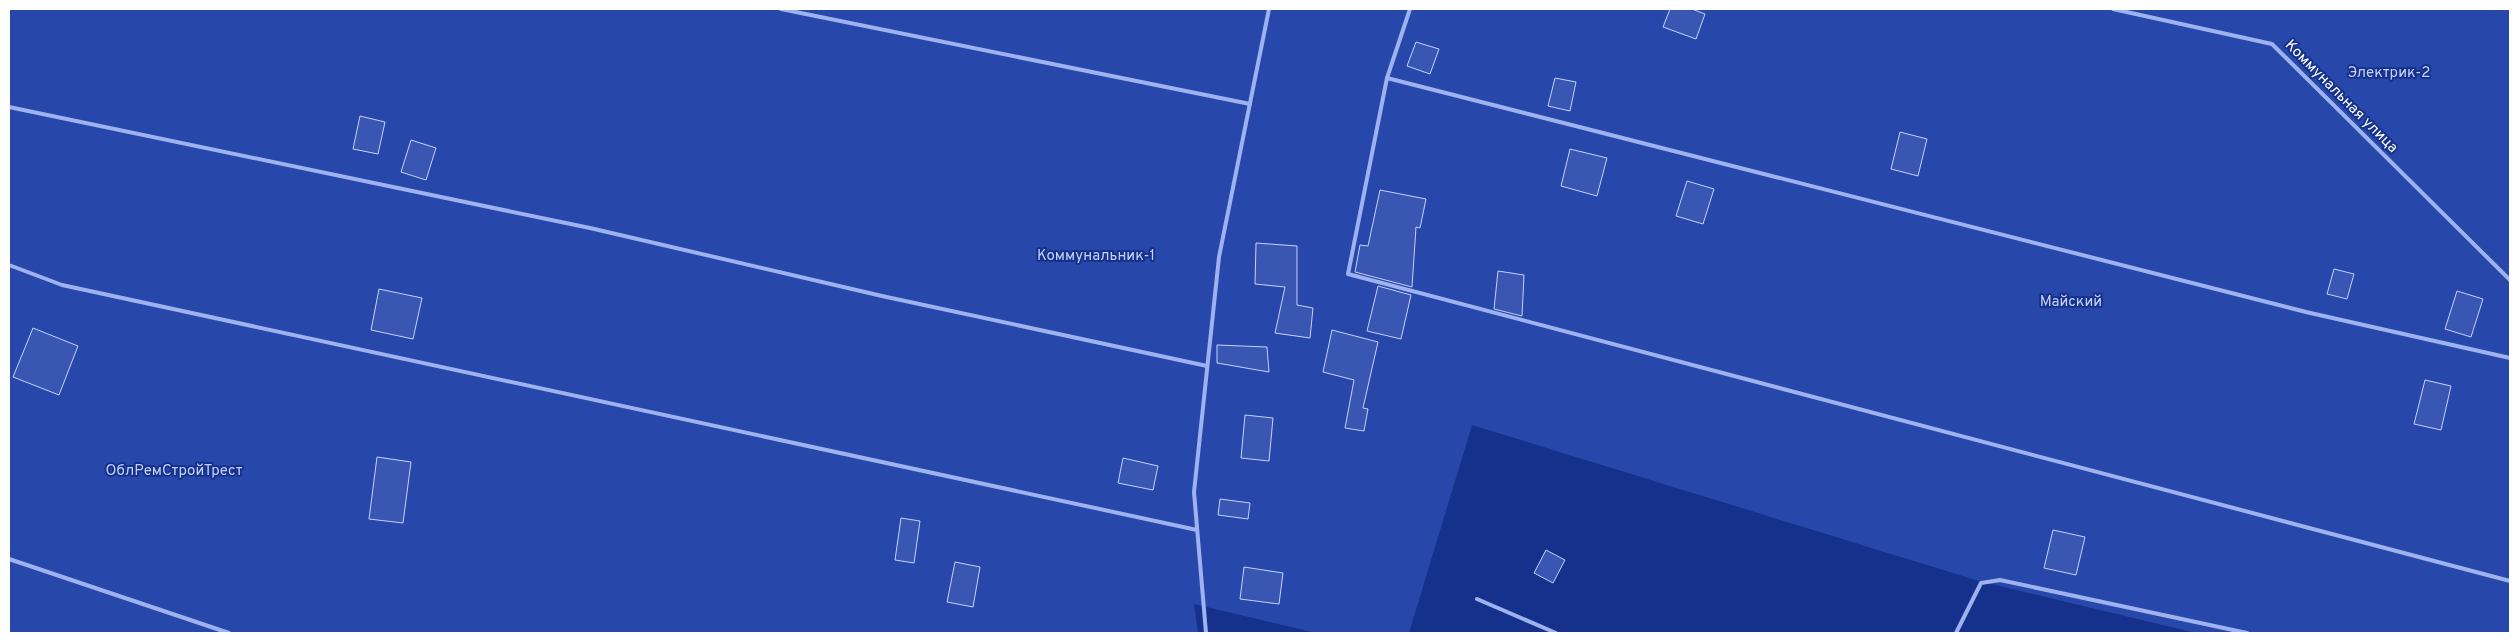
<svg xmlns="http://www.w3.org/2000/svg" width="2519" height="642" font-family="Overpass,sans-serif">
<rect width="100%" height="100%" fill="#15318b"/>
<!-- green -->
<path fill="#2748aa" d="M9 9H2510V633H2196L1979 581 1472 425 1409 633H1316L1194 604 1198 633H9Z"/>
<!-- building -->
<g fill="#3957b2" stroke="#c4d2fb">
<path d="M1670 9H1692L1705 14 1696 39 1663 27Z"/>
<path d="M1416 42 1439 49 1430 74 1407 66Z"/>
<path d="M1555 78 1576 82 1570 111 1548 106Z"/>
<path d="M360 116 385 122 378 154 353 149Z"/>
<path d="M1900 132 1927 139 1918 176 1891 169Z"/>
<path d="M411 140 436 148 426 180 401 172Z"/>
<path d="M1570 149 1607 158 1597 196 1561 186Z"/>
<path d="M1687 181 1714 189 1703 224 1676 216Z"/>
<path d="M1380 190 1426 199 1420 228 1416 227 1412 287 1355 272 1360 245 1368 246Z"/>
<path d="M1256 243 1297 246V305L1313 308 1310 338 1275 333 1285 287 1255 284Z"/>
<path d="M2334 269 2354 274 2347 299 2327 294Z"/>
<path d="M1498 271 1524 275 1522 316 1494 309Z"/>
<path d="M1378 286 1411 295 1401 339 1367 331Z"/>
<path d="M379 289 422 298 413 339 371 330Z"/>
<path d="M2457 291 2483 299 2471 337 2445 329Z"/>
<path d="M33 328 78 346 59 395 13 377Z"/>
<path d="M1332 330 1378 342 1363 408 1368 409 1364 431 1345 428 1354 380 1323 372Z"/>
<path d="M1217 345 1267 347 1269 372 1217 363Z"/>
<path d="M2425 380 2451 386 2441 430 2414 424Z"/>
<path d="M1245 415 1273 418 1269 461 1241 458Z"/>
<path d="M377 457 411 462 403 523 369 519Z"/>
<path d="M1123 458 1158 466 1153 490 1118 483Z"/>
<path d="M1220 499 1250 503 1248 519 1218 515Z"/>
<path d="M901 518 920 521 914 563 895 560Z"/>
<path d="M2053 530 2085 537 2076 575 2044 568Z"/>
<path d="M1546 550 1565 560 1553 583 1534 573Z"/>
<path d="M955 562 980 567 973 607 947 602Z"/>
<path d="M1244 567 1283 573 1279 604 1240 599Z"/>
</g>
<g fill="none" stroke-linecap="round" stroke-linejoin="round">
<!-- service -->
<g stroke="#9db2ef" stroke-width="4">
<path d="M781 9 1250 104"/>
<path d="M1410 9 1387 78 2306 312 2510 358"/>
<path d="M2113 9 2272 44 2510 280"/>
<path d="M1387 78 1348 274 2510 581"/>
<path d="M9 107 590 228 882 296 1207 366"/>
<path d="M9 265 62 285 1197 530"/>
<path d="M9 559 229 633"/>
<path d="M1477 599 1556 633"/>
<path d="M1206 633 1194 492 1219 257 1269 9"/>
<path d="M1956 633 1981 583 2000 580 2247 633"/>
</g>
</g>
<g text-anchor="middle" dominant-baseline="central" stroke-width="4" stroke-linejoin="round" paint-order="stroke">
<!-- park labels -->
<g font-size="15" fill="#c4d2fb" stroke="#15318b">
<text x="2389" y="73">Электрик-2</text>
<text x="1096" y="256">Коммунальник-1</text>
<text x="2071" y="302">Майский</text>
<text x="174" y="471">ОблРемСтройТрест</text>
</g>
<!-- street labels -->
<g font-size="15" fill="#fff" stroke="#15318b">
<text transform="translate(2341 97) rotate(45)">Коммунальная улица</text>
</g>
</g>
<!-- border -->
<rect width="2519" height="642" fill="none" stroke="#ffffff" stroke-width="20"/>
</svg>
